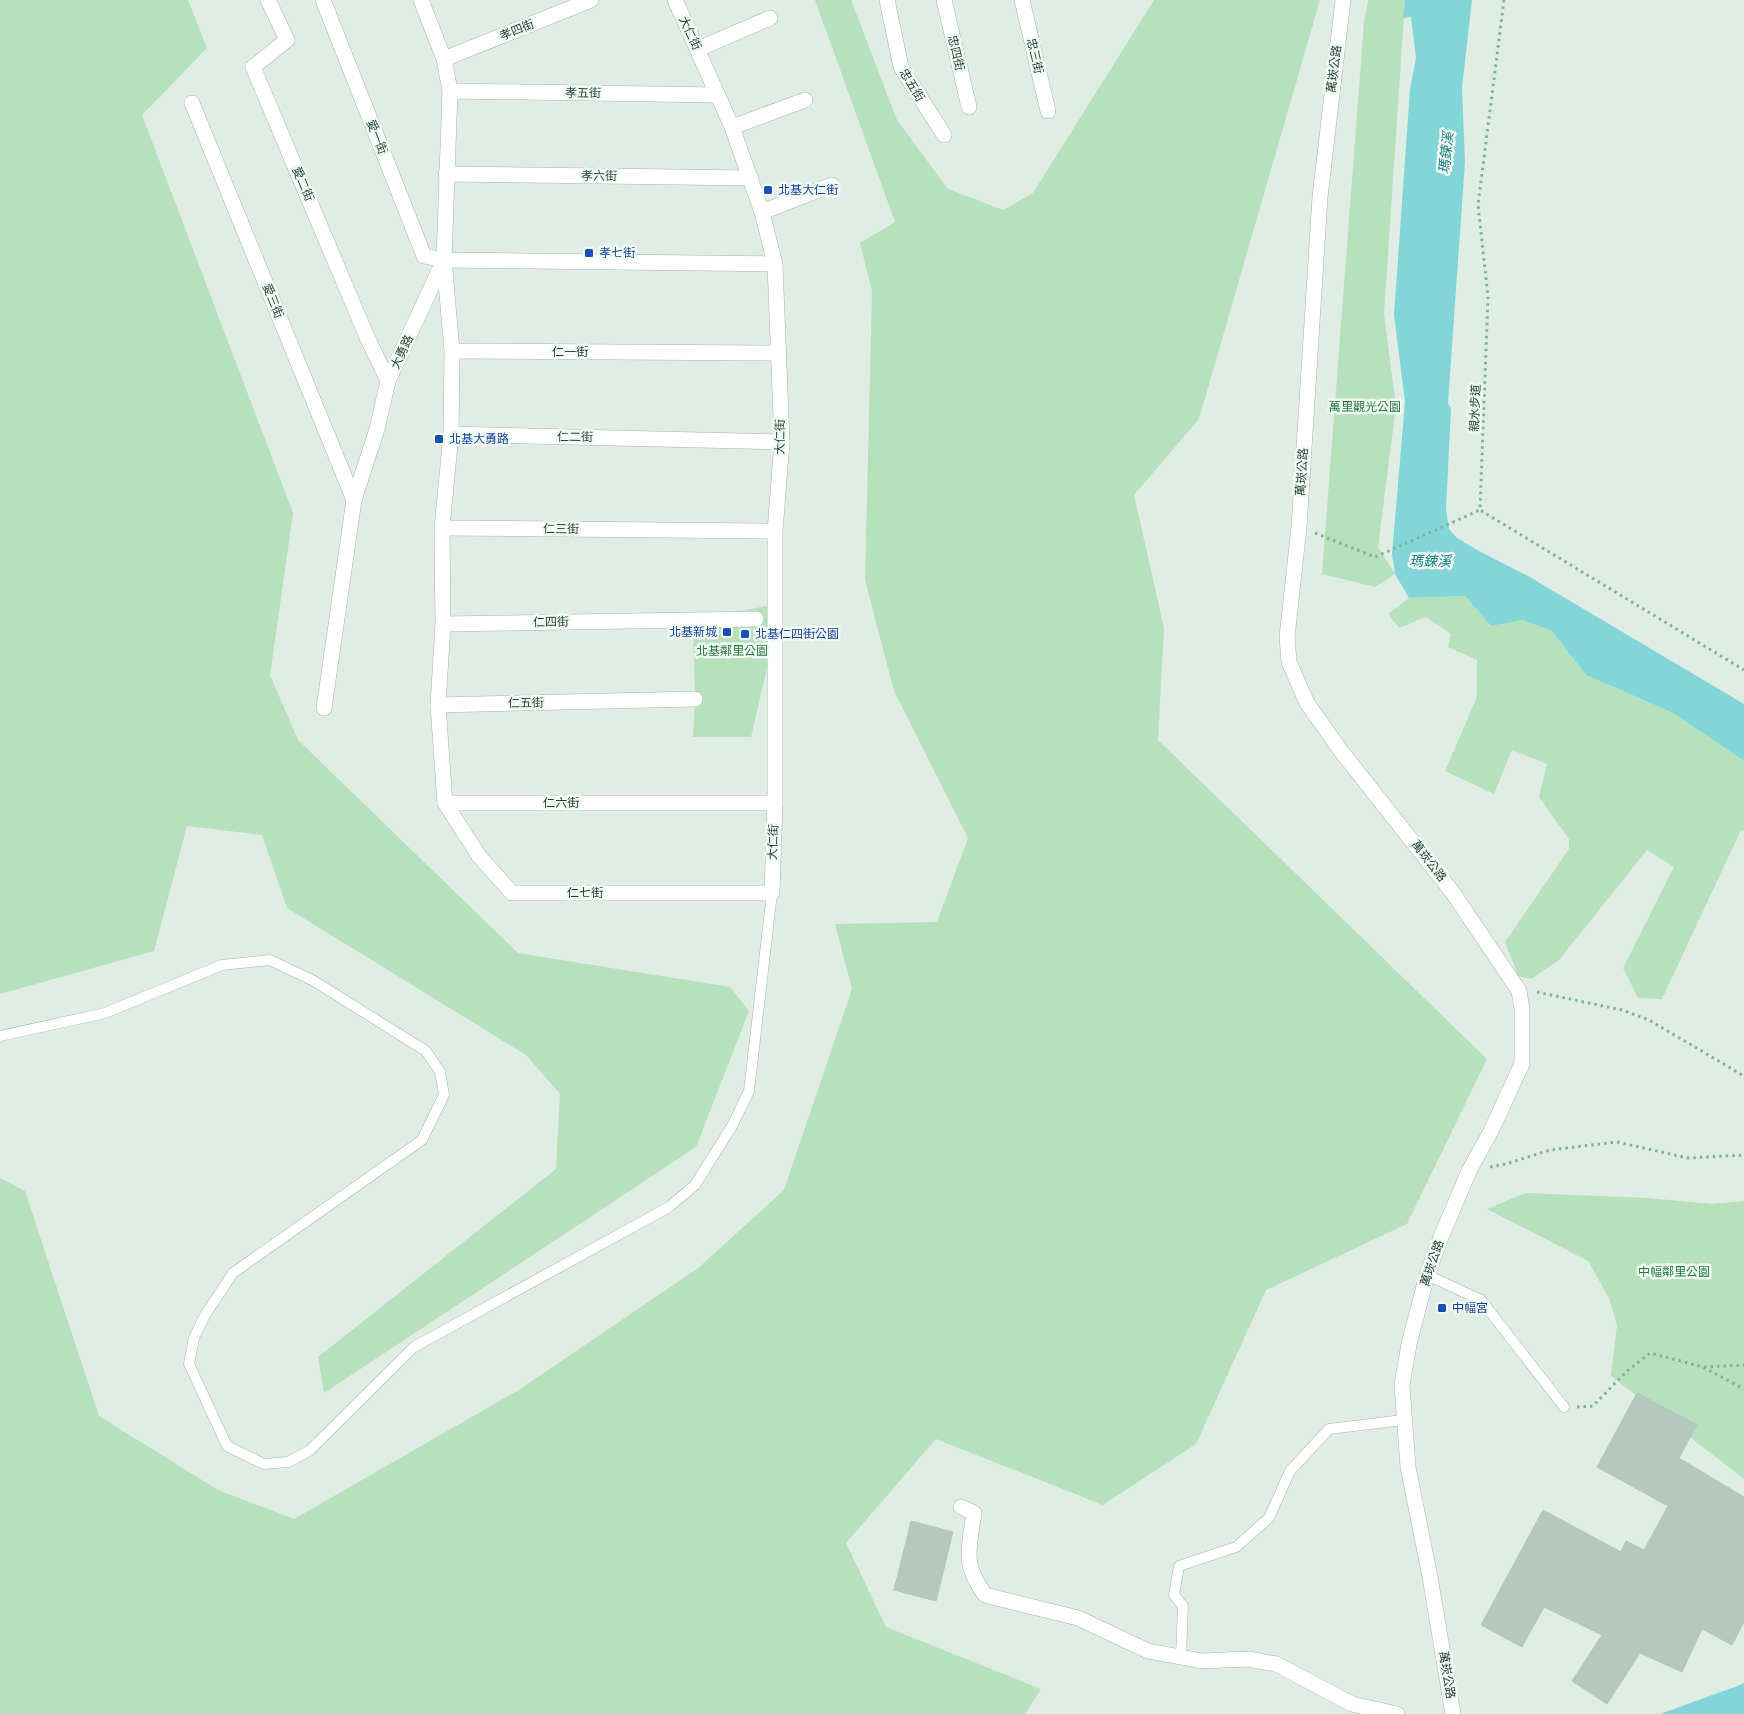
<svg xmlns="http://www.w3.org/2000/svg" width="1744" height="1714" font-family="'DejaVu Sans','Noto Sans TC',sans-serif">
<rect width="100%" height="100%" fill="#e0ede5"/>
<!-- green -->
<g fill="#b7e0bc">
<path d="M0 0H188L207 48 142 115 293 513 270 675 298 740 518 953 730 987 749 1011 696 1147 324 1393 318 1357 556 1169 560 1094 526 1055 287 908 262 835 187 826 154 951 0 994Z"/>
<path d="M815 0H851L897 120 948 189 1003 210 1033 193 1154 0H1320L1199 419 1134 495 1164 628 1158 740 1487 1059 1407 1224 1266 1290 1196 1444 1103 1505 936 1439 846 1543 886 1627 1041 1689 1025 1714H0V1178L25 1191 99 1416 218 1490 294 1519 517 1391 697 1269 784 1190 852 989 835 924 937 922 968 838 894 691 865 580 872 291 860 243 895 222Z"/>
<path d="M1368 0H1405L1384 314 1396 406 1378 547 1395 574 1375 587 1322 574 1364 22Z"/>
<path d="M1465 596 1491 626 1523 620 1552 631 1586 675 1671 712 1744 761V830H1741L1662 999 1638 998 1623 968 1674 867 1647 850 1559 960 1531 979 1518 976 1505 942 1569 849V839L1539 797 1547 764 1512 750 1494 794 1445 771 1477 697V660L1448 647 1451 634 1426 617 1399 628 1388 614 1409 598Z"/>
<path d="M782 603 751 737H693L695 699 693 620Z"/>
<path d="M1526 1193 1648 1198 1712 1204 1744 1201V1479L1611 1376 1617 1325 1609 1298 1588 1261 1487 1209Z"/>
</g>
<!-- water -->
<g fill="#83d6d7">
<path d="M1405 0H1472L1462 88 1465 162 1448 403 1451 408 1446 510 1449 529 1457 538 1479 551 1528 576 1744 704V761L1671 712 1586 675 1552 631 1523 620 1491 626 1465 596 1409 598 1395 574 1392 554 1405 402 1394 315 1410 89 1416 58 1411 17 1403 18Z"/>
<path d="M1744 1683V1714H1660L1740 1685Z"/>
</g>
<!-- building -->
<g fill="#b5c8be" stroke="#b2c7bb">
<path d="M1637 1393 1697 1425 1679 1458 1744 1497V1622L1732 1645 1702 1629 1682 1672 1640 1653 1607 1704 1572 1681 1602 1635 1544 1607 1522 1647 1481 1625 1543 1510 1621 1552 1626 1541 1644 1550 1668 1506 1597 1467Z"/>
<path d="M911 1521 953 1532 936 1601 894 1590Z"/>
</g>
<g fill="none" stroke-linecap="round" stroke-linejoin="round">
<!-- service casing -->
<g stroke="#a2b5ac" stroke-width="11">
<g id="service">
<path d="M0 1036 105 1013 222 965 270 960 314 981 426 1051 440 1072 444 1095 422 1140 233 1273 205 1315 194 1338 189 1364 227 1446 264 1464 288 1462 309 1451 414 1347 669 1207 695 1185 732 1126 749 1091 772 893"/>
<path d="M1427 1275 1481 1300 1564 1407"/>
<path d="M1181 1657 1183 1606 1174 1595 1179 1566 1236 1547 1269 1518 1290 1471 1329 1429 1403 1420"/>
</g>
</g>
<!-- minor casing -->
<g stroke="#a2b5ac" stroke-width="16">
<g id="minor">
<path d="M268 0 287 40 253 67 367 337 388 381"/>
<path d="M323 0 424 256 444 260 775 264"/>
<path d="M887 0 901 67 944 135"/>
<path d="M944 0 969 107"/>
<path d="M1022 0 1048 111"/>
<path d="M698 49 770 18"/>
<path d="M444 59 591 0"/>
<path d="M450 91 717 95"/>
<path d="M192 103 354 500"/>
<path d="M732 127 805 100"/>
<path d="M446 174 751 178"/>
<path d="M762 212 832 185"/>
<path d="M444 260 452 351 451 434 442 528 443 624 438 705 445 803 479 856 512 893H772L775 803V531L782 442 775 264 762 212 732 127 675 0"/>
<path d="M452 351 779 353"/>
<path d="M451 434 782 442"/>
<path d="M442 528 775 531"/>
<path d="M443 624 756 619"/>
<path d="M438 705 695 699"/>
<path d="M324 708 354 500 377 429 388 381 444 260 450 91 444 59 421 0"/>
<path d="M445 803H775"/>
<path d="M961 1507 974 1513C969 1549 962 1563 985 1595L1078 1618 1148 1651 1202 1661 1248 1659 1276 1664 1352 1704 1397 1714"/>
</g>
</g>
<!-- tertiary casing -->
<g stroke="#a2b5ac" stroke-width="16">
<path id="tertiary" d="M1343 0 1320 197 1299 527 1287 637 1289 662 1307 703 1341 751 1453 893 1519 991 1522 1009V1064L1491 1131 1469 1171 1441 1237 1427 1275 1409 1344 1402 1385 1408 1467 1430 1577 1453 1714"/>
</g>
<!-- path -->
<g stroke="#7eb39b" stroke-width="3" stroke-dasharray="2.5 4" stroke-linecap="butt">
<path d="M1504 0 1478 205 1488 297 1480 510 1744 670"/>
<path d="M1315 533 1375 557 1480 510"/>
<path d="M1537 992 1622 1010 1649 1020 1744 1076"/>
<path d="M1490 1167 1506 1164 1550 1150 1617 1142 1688 1158 1744 1155"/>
<path d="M1704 1367 1744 1365"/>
<path d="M1577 1407 1593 1406 1627 1371 1650 1353 1703 1367 1744 1389"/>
</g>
<!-- service -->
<use href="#service" stroke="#fff" stroke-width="10"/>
<!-- minor -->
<use href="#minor" stroke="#fff" stroke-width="15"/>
<!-- tertiary -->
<use href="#tertiary" stroke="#fff" stroke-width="15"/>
</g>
<!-- markers -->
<g fill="#1a4fb4" stroke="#f1f9f4" stroke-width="2">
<rect x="763" y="185" width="10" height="10" rx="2.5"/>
<rect x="584" y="248" width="10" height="10" rx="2.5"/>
<rect x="434" y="434" width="10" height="10" rx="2.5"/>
<rect x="722" y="627" width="10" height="10" rx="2.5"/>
<rect x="740" y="629" width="10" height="10" rx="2.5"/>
<rect x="1437" y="1303" width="10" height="10" rx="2.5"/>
</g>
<g text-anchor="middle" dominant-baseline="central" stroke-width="5" stroke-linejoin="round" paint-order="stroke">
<!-- street labels -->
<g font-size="12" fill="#1f3f32" stroke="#f1f9f4">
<text transform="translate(517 30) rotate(-22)">孝四街</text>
<text transform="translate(690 33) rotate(65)">大仁街</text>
<text transform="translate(956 53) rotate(77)">忠四街</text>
<text transform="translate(1035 56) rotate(77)">忠三街</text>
<text transform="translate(1334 69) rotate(-83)">萬崁公路</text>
<text transform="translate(912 85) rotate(59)">忠五街</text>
<text transform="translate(583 93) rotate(1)">孝五街</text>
<text transform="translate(377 137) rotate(68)">愛一街</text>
<text transform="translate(599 176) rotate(1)">孝六街</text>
<text transform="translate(303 184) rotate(67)">愛二街</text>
<text transform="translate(273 301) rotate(68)">愛三街</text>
<text transform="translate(402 352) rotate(-65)">大勇路</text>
<text x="570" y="352">仁一街</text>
<text transform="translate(1475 408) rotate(-88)">親水步道</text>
<text transform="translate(575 437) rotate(1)">仁二街</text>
<text transform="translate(780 437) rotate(-89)">大仁街</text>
<text transform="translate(1302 472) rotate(-86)">萬崁公路</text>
<text transform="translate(561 529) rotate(1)">仁三街</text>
<text transform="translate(551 622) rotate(-1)">仁四街</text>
<text transform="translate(526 703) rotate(-1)">仁五街</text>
<text x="561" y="803">仁六街</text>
<text transform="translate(773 842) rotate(-88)">大仁街</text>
<text transform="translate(1429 861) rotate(52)">萬崁公路</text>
<text x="585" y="893">仁七街</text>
<text transform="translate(1432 1263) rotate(-71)">萬崁公路</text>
<text transform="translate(1447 1675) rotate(81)">萬崁公路</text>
</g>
<!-- transit labels -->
<g font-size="12" fill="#164399" stroke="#f1f9f4" text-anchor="start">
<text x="778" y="190">北基大仁街</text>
<text x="599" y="253">孝七街</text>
<text x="449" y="439">北基大勇路</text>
<text x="717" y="632" text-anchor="end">北基新城</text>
<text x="755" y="634">北基仁四街公園</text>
<text x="1452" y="1308">中幅宮</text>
</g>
<!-- park labels -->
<g font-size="12" fill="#26793a" stroke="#f1f9f4">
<text x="1365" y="407">萬里觀光公園</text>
<text x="732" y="651">北基鄰里公園</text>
<text x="1674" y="1272">中幅鄰里公園</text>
</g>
<!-- water labels -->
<g font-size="14" font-style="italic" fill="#147e80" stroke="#f1f9f4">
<text transform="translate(1446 153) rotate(-84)">瑪鋉溪</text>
<text x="1430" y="561">瑪鋉溪</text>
</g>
</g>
</svg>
